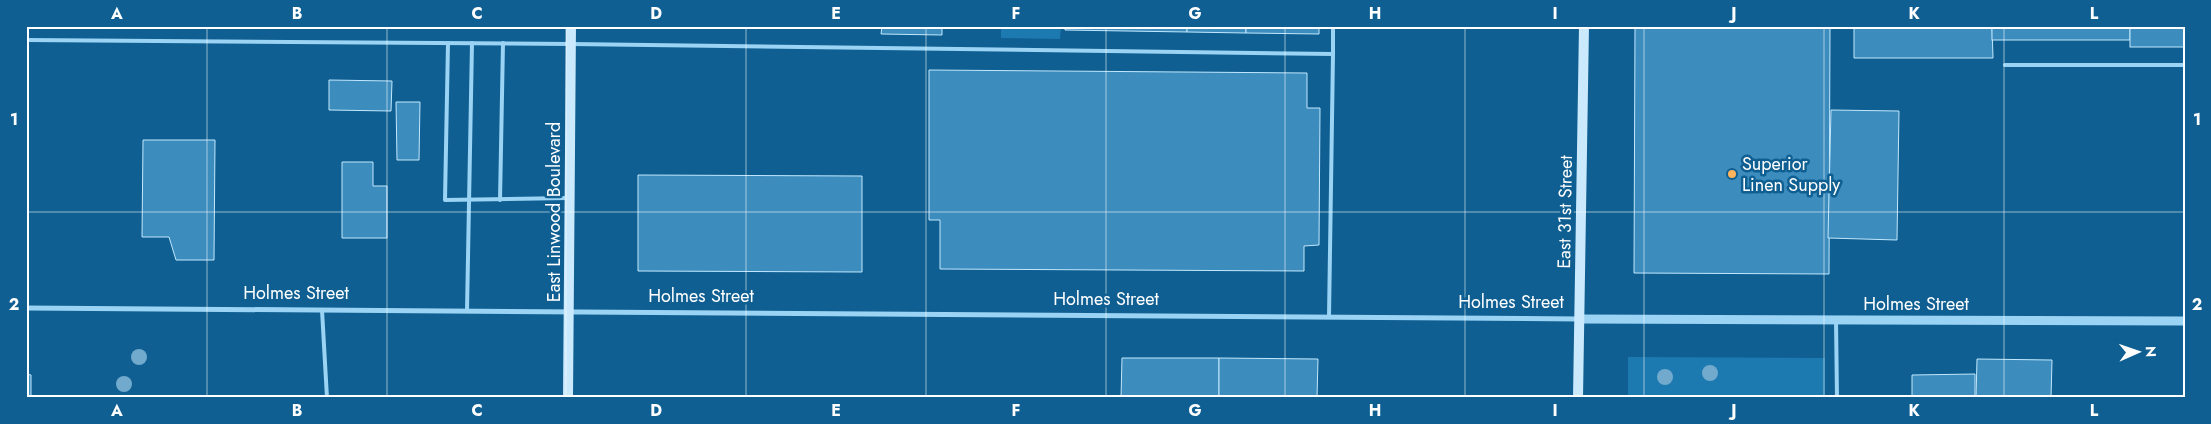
<svg xmlns="http://www.w3.org/2000/svg" width="2211" height="424" font-family="Jost,sans-serif">
<rect width="100%" height="100%" fill="#0f5f92"/>
<!-- green -->
<g fill="#1d7ab0">
<path d="M1001 26H1061L1060 39 1001 38Z"/>
<path d="M1628 357 1825 358V398H1628Z"/>
</g>
<!-- building -->
<g fill="#3c8cbd" stroke="#c2e8fe">
<path d="M882 26H942V35L881 34Z"/>
<path d="M1065 26H1187V32L1065 30Z"/>
<path d="M1187 26H1246V33L1187 32Z"/>
<path d="M1246 26H1319V34L1246 33Z"/>
<path d="M1635 26H1830L1829 274 1634 273Z"/>
<path d="M1854 26H1992L1993 58H1854Z"/>
<rect x="1992" y="26" width="138" height="14"/>
<rect x="2130" y="26" width="55" height="21"/>
<path d="M929 70 1307 73V108H1320L1319 245 1304 246V271L940 269V220H929Z"/>
<path d="M329 80 392 81 391 111 329 110Z"/>
<path d="M396 102H420L419 160H397Z"/>
<path d="M1831 110 1899 111 1897 240 1828 238Z"/>
<path d="M143 140H215L214 260H176L169 237H142Z"/>
<path d="M342 162H373V186H387V238H342Z"/>
<path d="M638 175 862 176V272L638 271Z"/>
<path d="M1122 358H1219V398H1121Z"/>
<path d="M1219 358 1318 359 1317 398H1219Z"/>
<path d="M1977 359 2052 360 2051 398H1976Z"/>
<path d="M26 374 31 375V398H26Z"/>
<path d="M1975 374V398H1912V375Z"/>
</g>
<g fill="none" stroke-linecap="round" stroke-linejoin="round">
<!-- service -->
<g stroke="#9ad3f4" stroke-width="4">
<path d="M26 40 571 44 1333 54V26"/>
<path d="M448 43 445 200 568 198"/>
<path d="M2005 65H2185"/>
<path d="M500 200 503 43"/>
<path d="M322 310 327 398"/>
<path d="M467 311 472 43"/>
<path d="M1329 317 1333 54"/>
<path d="M1836 320 1837 398"/>
</g>
<!-- minor -->
<path stroke="#9ad3f4" stroke-width="5" d="M26 308 1580 319"/>
<!-- tertiary -->
<path stroke="#9ad3f4" stroke-width="9" d="M1580 319 2185 321"/>
<!-- secondary -->
<g stroke="#cae9fd" stroke-width="10">
<path d="M568 398 571 26"/>
<path d="M1578 398 1584 26"/>
</g>
</g>
<!-- trees -->
<g fill="#71aacd">
<circle cx="139" cy="357" r="8"/>
<circle cx="1710" cy="373" r="8"/>
<circle cx="1665" cy="377" r="8"/>
<circle cx="124" cy="384" r="8"/>
</g>
<!-- grid -->
<path fill="none" stroke="#fff" stroke-width="1" stroke-opacity="0.55" d="M207 26V398M387 26V398M566 26V398M746 26V398M926 26V398M1106 26V398M1285 26V398M1465 26V398M1644 26V398M1824 26V398M2004 26V398M26 212H2185"/>
<!-- markers -->
<circle fill="#ffb45d" stroke="#0f5f92" stroke-width="2" cx="1732" cy="174" r="5"/>
<g text-anchor="middle" dominant-baseline="central" stroke-width="5" stroke-linejoin="round" paint-order="stroke">
<!-- poi labels -->
<g font-size="18" fill="#fff" stroke="#0f5f92" text-anchor="start">
<text x="1742" y="164">Superior<tspan x="1742" dy="21">Linen Supply</tspan></text>
</g>
<!-- street labels -->
<g font-size="18" fill="#fff" stroke="#0f5f92">
<text transform="translate(554 212) rotate(-90)">East Linwood Boulevard</text>
<text transform="translate(1565 212) rotate(-89)">East 31st Street</text>
<text x="296" y="293">Holmes Street</text>
<text x="701" y="296">Holmes Street</text>
<text x="1106" y="299">Holmes Street</text>
<text x="1511" y="302">Holmes Street</text>
<text x="1916" y="304">Holmes Street</text>
</g>
</g>
<!-- border -->
<rect width="2211" height="424" fill="none" stroke="#0f5f92" stroke-width="55"/>
<!-- north arrow -->
<g transform="translate(2138 352) rotate(88)" stroke="#0f5f92" stroke-width="4" paint-order="stroke">
<path d="M0-4L9 19L0 12L-9 19Z" fill="#ffffff"/>
<text y="-8" font-size="14" font-weight="bold" text-anchor="middle" fill="#ffffff">N</text>
</g>
<rect x="28" y="28" width="2156" height="368" fill="none" stroke="#fff" stroke-width="2"/>
<g font-size="16" text-anchor="middle" font-weight="bold" fill="#fff">
<text x="117" y="19">A</text>
<text x="297" y="19">B</text>
<text x="477" y="19">C</text>
<text x="656" y="19">D</text>
<text x="836" y="19">E</text>
<text x="1016" y="19">F</text>
<text x="1195" y="19">G</text>
<text x="1375" y="19">H</text>
<text x="1555" y="19">I</text>
<text x="1734" y="19">J</text>
<text x="1914" y="19">K</text>
<text x="2094" y="19">L</text>
<text x="14" y="125">1</text>
<text x="2197" y="125">1</text>
<text x="14" y="310">2</text>
<text x="2197" y="310">2</text>
<text x="117" y="416">A</text>
<text x="297" y="416">B</text>
<text x="477" y="416">C</text>
<text x="656" y="416">D</text>
<text x="836" y="416">E</text>
<text x="1016" y="416">F</text>
<text x="1195" y="416">G</text>
<text x="1375" y="416">H</text>
<text x="1555" y="416">I</text>
<text x="1734" y="416">J</text>
<text x="1914" y="416">K</text>
<text x="2094" y="416">L</text>
</g>
</svg>
